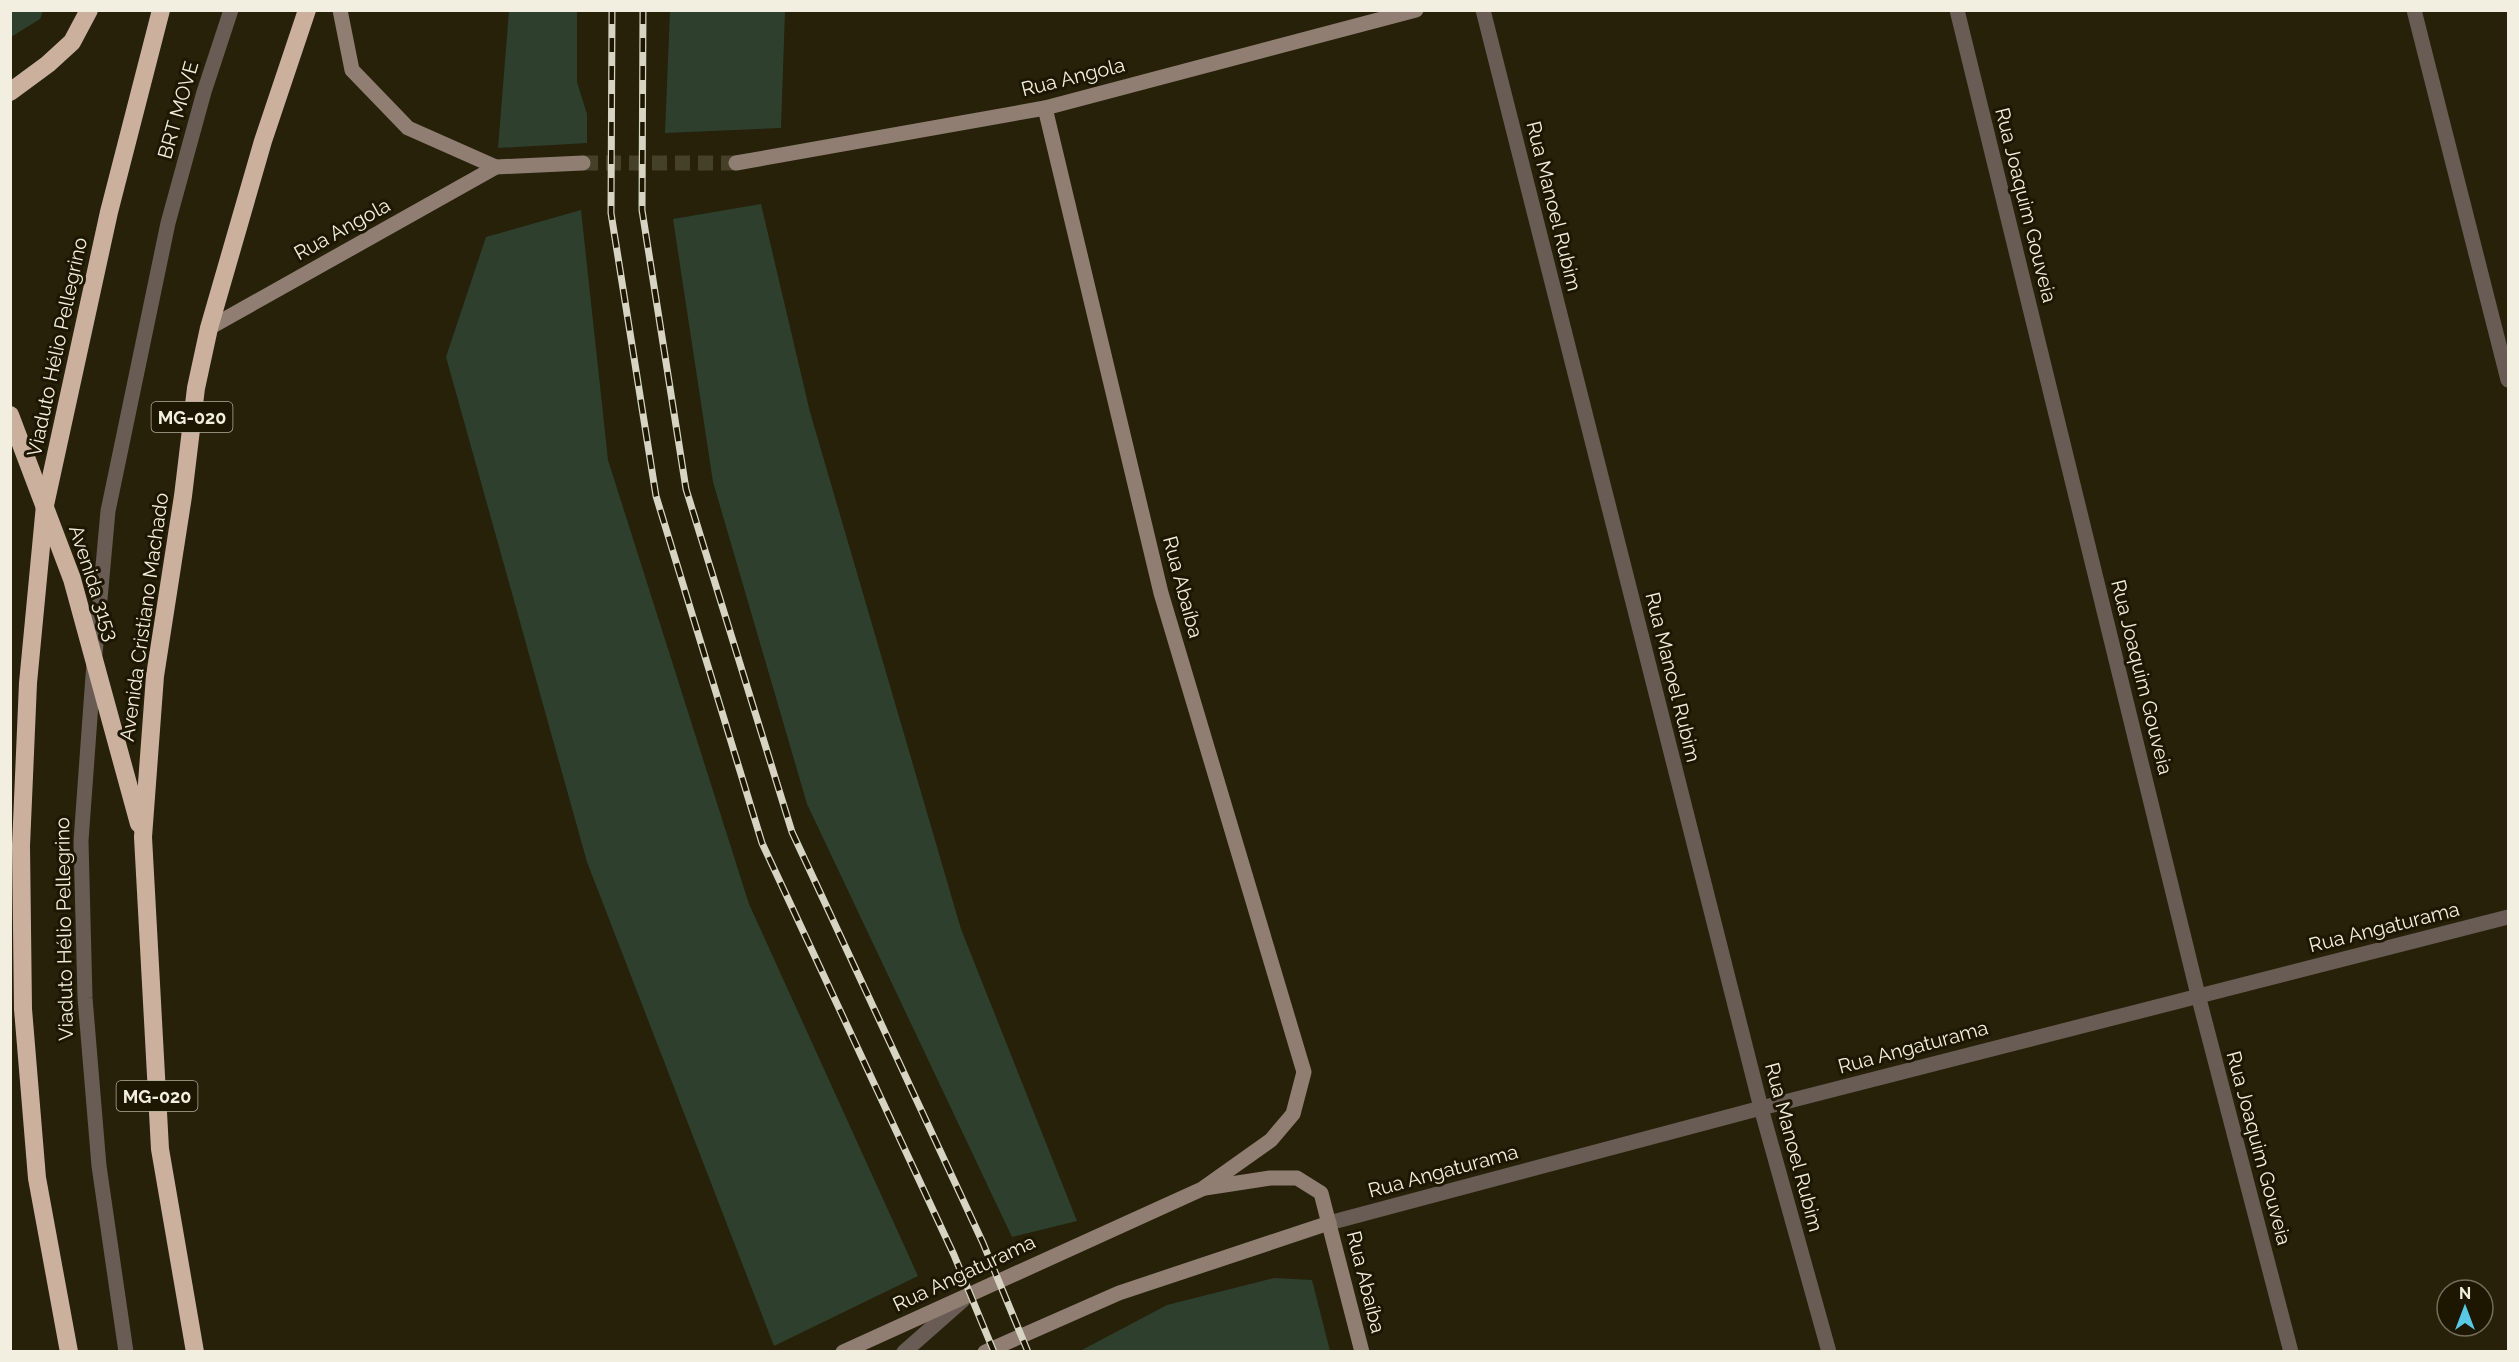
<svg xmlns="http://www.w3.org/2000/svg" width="2519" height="1362" font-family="Raleway,sans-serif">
<rect width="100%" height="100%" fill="#262108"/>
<!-- green -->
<g fill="#2e3f2e">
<path d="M11 10H43V11L40 19 11 37Z"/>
<path d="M509 11H577V82L587 114V143L498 148Z"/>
<path d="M670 11H785L781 128 665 133Z"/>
<path d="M761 204 810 412 961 929 1077 1221 1012 1237 807 804 713 482 673 219Z"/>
<path d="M581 210 608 460 749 904 918 1276 774 1346 587 862 446 357 486 237Z"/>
<path d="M1274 1278 1312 1280 1330 1351H1080L1167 1305Z"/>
</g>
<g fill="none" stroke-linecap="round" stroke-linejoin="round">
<!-- secondary-tunnel -->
<path stroke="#454028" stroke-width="15" stroke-dasharray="15 8" stroke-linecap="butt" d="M583 163H736"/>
<!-- lane -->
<path stroke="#685c55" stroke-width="15" d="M126 1352 99 1166 85 998 81 841 93 676 108 511 168 223 204 92 231 10"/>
<!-- street -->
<g stroke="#685c55" stroke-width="15">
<path d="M1483 10 1761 1108 1829 1352"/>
<path d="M1957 10 2198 995 2291 1352"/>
<path d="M2414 10 2508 380"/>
<path d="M1329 1223 1761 1108 2508 917"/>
<path d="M904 1352 963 1300"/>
</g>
<!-- secondary -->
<g stroke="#907e73" stroke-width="15">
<path d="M340 10 352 70 408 128 496 167 583 163"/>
<path d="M736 163 1045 108 1416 10"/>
<path d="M209 328 496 167"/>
<path d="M1205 1188 1270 1178H1297L1321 1193 1362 1352"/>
<path d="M843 1352 1202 1189 1271 1140 1293 1114 1304 1072 1161 593 1045 108"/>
<path d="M985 1352 1119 1293 1329 1223"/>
</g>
<!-- highway -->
<g stroke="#ccb09e" stroke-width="18">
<path d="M10 92 48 64 72 42 89 10"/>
<path d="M10 415 72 579 139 824"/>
<path d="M69 1352 37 1178 23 1009 21 846 28 683 45 505 109 212 161 10"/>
<path d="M195 1352 160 1149 143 837 155 676 183 496 196 388 209 328 263 141 307 10"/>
</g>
<!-- rail casing -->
<g stroke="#d7d4c4" stroke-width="7">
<g id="rail">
<path d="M612 10 611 213 656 496 762 843 954 1255 994 1352"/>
<path d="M643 10 642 210 686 489 792 832 983 1243 1028 1352"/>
</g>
</g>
<!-- rail -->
<use href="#rail" stroke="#1d1701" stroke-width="4.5" stroke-dasharray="14" stroke-linecap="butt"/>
</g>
<g text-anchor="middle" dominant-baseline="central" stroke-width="6" stroke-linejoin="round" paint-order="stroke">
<!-- shield labels -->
<g fill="#1d1701" stroke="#b2ae9d" stroke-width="1.5">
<rect x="151.5" y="402" width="81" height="30" rx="4.5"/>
<rect x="116.5" y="1081" width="81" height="30" rx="4.5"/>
</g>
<g font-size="18" font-weight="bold" fill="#f2efe0">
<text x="192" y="417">MG-020</text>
<text x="157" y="1096">MG-020</text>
</g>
<!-- street labels -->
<g font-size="20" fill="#f2efe0" stroke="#1d1701">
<text transform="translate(1073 77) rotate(-14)">Rua Angola</text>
<text transform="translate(178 110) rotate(-74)">BRT MOVE</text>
<text transform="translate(2026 205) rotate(76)">Rua Joaquim Gouveia</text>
<text transform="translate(1554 206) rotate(76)">Rua Manoel Rubim</text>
<text transform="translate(342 229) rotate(-29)">Rua Angola</text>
<text transform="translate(57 347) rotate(-78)">Viaduto Hélio Pellegrino</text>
<text transform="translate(94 583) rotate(72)">Avenida 3153</text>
<text transform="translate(1183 587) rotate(75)">Rua Abaíba</text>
<text transform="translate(144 617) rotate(-82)">Avenida Cristiano Machado</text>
<text transform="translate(1673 677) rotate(76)">Rua Manoel Rubim</text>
<text transform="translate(2142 677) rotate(76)">Rua Joaquim Gouveia</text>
<text transform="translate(2384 927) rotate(-14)">Rua Angaturama</text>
<text transform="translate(64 929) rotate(-91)">Viaduto Hélio Pellegrino</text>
<text transform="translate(1913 1047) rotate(-15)">Rua Angaturama</text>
<text transform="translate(1794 1147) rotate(75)">Rua Manoel Rubim</text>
<text transform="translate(2259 1148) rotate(75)">Rua Joaquim Gouveia</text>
<text transform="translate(1443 1171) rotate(-15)">Rua Angaturama</text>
<text transform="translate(964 1273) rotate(-25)">Rua Angaturama</text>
<text transform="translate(1366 1282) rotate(76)">Rua Abaíba</text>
</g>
</g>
<!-- border -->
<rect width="2519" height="1362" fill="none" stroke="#f2efe0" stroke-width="24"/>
<!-- north arrow -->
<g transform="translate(2465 1308)"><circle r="28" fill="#1d1701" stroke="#726d5a" stroke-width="1.5"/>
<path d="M0-4.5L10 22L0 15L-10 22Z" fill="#59c8e4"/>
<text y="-9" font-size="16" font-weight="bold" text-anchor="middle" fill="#f2efe0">N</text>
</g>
</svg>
